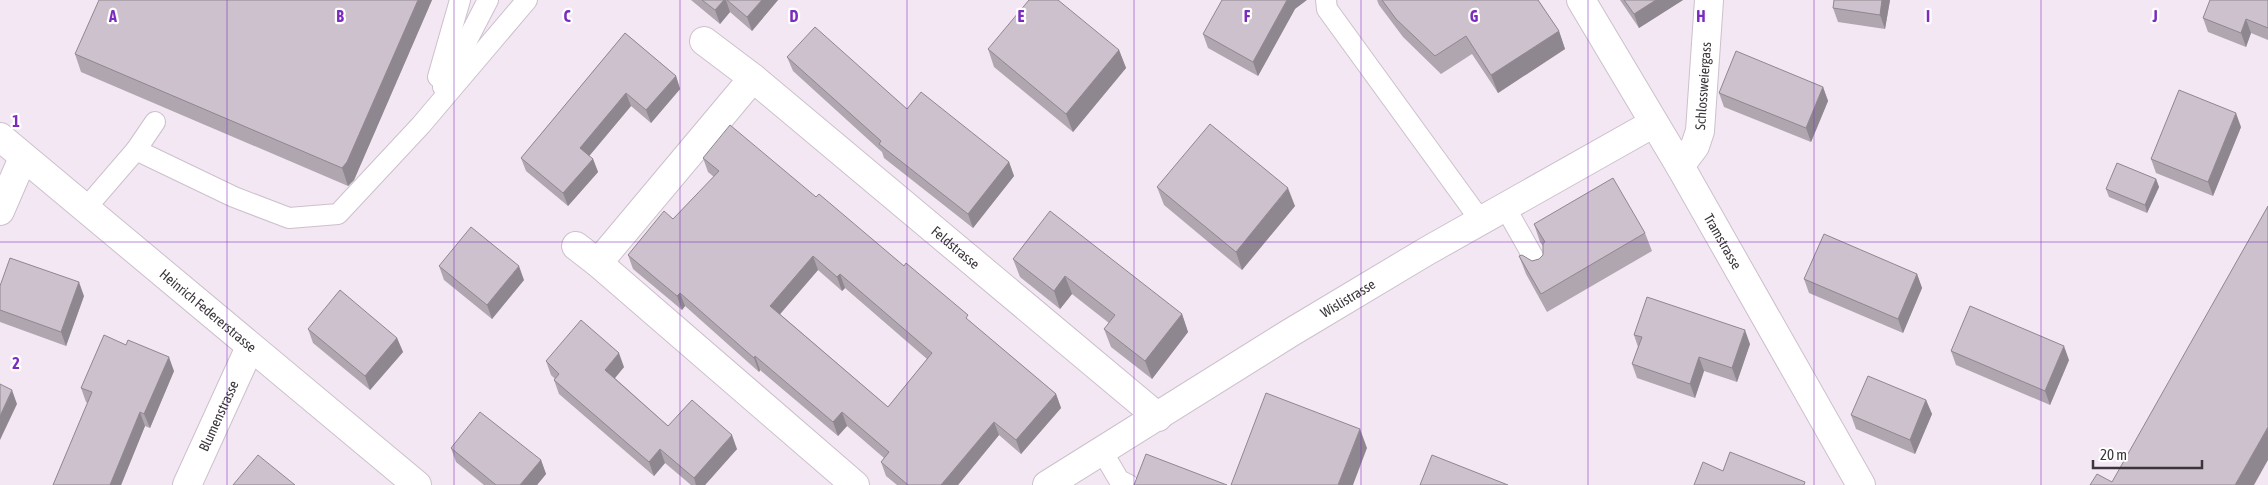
<svg xmlns="http://www.w3.org/2000/svg" width="2268" height="485" font-family="'Asap Condensed',sans-serif">
<rect width="100%" height="100%" fill="#f4e7f4"/>
<g fill="none" stroke-linecap="round" stroke-linejoin="round">
<!-- service casing -->
<g stroke="#ccc0cc" stroke-width="22">
<g id="service">
<path d="M1326 0 1327 9 1481 221"/>
<path d="M438 77 460 0"/>
<path d="M443 87 488 0"/>
<path d="M136 150 155 122"/>
<path d="M1505 207 1539 267"/>
<path d="M86 208 136 150 234 197 289 218 338 214 421 125 527 0"/>
<path d="M1102 451 1119 480 1129 485"/>
</g>
</g>
<!-- minor casing -->
<g stroke="#ccc0cc" stroke-width="30">
<g id="minor">
<path d="M704 41 753 78"/>
<path id="s1" d="M0 137 417 485"/>
<path id="s2" d="M1680 166 1695 146 1700 131 1709 0"/>
<path d="M0 211 23 158"/>
<path d="M576 246 598 263"/>
<path id="s3" d="M187 485 250 347"/>
<path id="s4" d="M855 485 598 263 753 78 1158 417"/>
<path id="s5" d="M1047 485 1290 333 1427 251 1654 123"/>
</g>
</g>
<!-- secondary casing -->
<g stroke="#ccc0cc" stroke-width="30">
<g id="secondary">
<path id="s6" d="M1581 0 1680 166 1861 485"/>
</g>
</g>
<!-- service -->
<use href="#service" stroke="#fff" stroke-width="20"/>
<!-- minor -->
<use href="#minor" stroke="#fff" stroke-width="28"/>
<!-- secondary -->
<use href="#secondary" stroke="#fff" stroke-width="28"/>
</g>
<!-- wall -->
<g fill="#afa6b0" fill-rule="evenodd">
<path d="M432 0 354 180 348 186 81 72 75 54Z"/>
<path d="M691 0H778L752 31 730 12 720 24Z"/>
<path d="M1377 0H1538L1559 31 1565 49 1498 93 1472 54 1441 74 1403 37 1379 5Z"/>
<path d="M1620 0H1683L1639 28Z"/>
<path d="M1890 0 1885 29 1838 22 1833 8Z"/>
<path d="M2268 0V40L2251 33 2246 47 2208 32 2203 18Z"/>
<path d="M1295 9 1258 76 1208 48 1203 34Z"/>
<path d="M625 33 676 76 680 89 651 123 631 106 589 156 593 159 598 172 568 206 526 171 521 158Z"/>
<path d="M988 49 1119 50 1126 68 1073 132 994 67Z"/>
<path d="M787 57 907 109 1009 162 1014 176 973 228 884 158 882 152 793 71Z"/>
<path d="M1823 87 1828 101 1811 142 1724 107 1719 93Z"/>
<path d="M2241 127 2213 196 2156 173 2151 159Z"/>
<path d="M703 158 816 197 904 266 1056 394 1061 408 1021 454 999 435 958 485H897L886 476 881 462 884 458 847 426 838 436 760 370 759 372 685 306 682 310 633 269 628 255 673 219 714 177 708 172ZM818 270 842 291 845 288 927 359 888 407 780 314Z"/>
<path d="M2156 179 2159 187 2147 213 2109 197 2106 189Z"/>
<path d="M1157 187 1295 206 1242 270 1164 205Z"/>
<path d="M1534 224 1645 233 1652 251 1547 312 1526 274 1519 256 1532 261 1539 259 1543 255V246L1540 242Z"/>
<path d="M1013 259 1182 314 1188 332 1152 379 1111 347 1104 329 1109 323 1072 294 1060 309 1020 277Z"/>
<path d="M439 266 524 280 492 319 444 280Z"/>
<path d="M1917 274 1922 288 1903 333 1809 293 1804 279Z"/>
<path d="M0 286 84 296 66 346 0 322Z"/>
<path d="M308 329 397 338 403 352 370 390 313 343Z"/>
<path d="M1634 335 1750 344 1737 382 1704 371 1695 398 1637 378 1632 364 1638 347Z"/>
<path d="M126 345 174 371 150 428 145 426 121 485H53L88 403 86 402 81 388Z"/>
<path d="M1951 351 2069 360 2050 405 1956 365Z"/>
<path d="M546 361 624 367 615 378 668 426 737 449 705 485H691L665 463 654 476 559 394 554 380 555 379 551 375Z"/>
<path d="M1926 400 1932 414 1915 454 1856 429 1851 415Z"/>
<path d="M451 448 541 460 546 474 537 485H484L456 462Z"/>
</g>
<!-- shaded-wall -->
<g fill="#8f8790">
<path d="M418 0H432L354 180 348 186 342 168Z"/>
<path d="M724 0H726L730 12 720 24 715 10Z"/>
<path d="M762 0H778L752 31 747 17Z"/>
<path d="M1287 0H1307L1295 9 1258 76 1253 62Z"/>
<path d="M1656 0H1683L1639 28 1634 14Z"/>
<path d="M1882 0H1890L1885 29 1880 15Z"/>
<path d="M2246 19 2251 33 2246 47 2241 33Z"/>
<path d="M1559 31 1565 49 1498 93 1491 75Z"/>
<path d="M1119 50 1126 68 1073 132 1066 114Z"/>
<path d="M676 76 680 89 651 123 646 110Z"/>
<path d="M1823 87 1828 101 1811 142 1806 128Z"/>
<path d="M626 93 631 106 585 161 580 148Z"/>
<path d="M2236 113 2241 127 2213 196 2208 182Z"/>
<path d="M593 159 598 172 568 206 563 193Z"/>
<path d="M1009 162 1014 176 973 228 968 214Z"/>
<path d="M2156 179 2159 187 2147 213 2145 205Z"/>
<path d="M1288 188 1295 206 1242 270 1236 252Z"/>
<path d="M813 256 818 270 775 320 770 306Z"/>
<path d="M519 266 524 280 492 319 487 305Z"/>
<path d="M840 274 845 288 842 291 837 277Z"/>
<path d="M1917 274 1922 288 1903 333 1898 319Z"/>
<path d="M1065 276 1072 294 1060 309 1054 291Z"/>
<path d="M79 282 84 296 66 346 61 332Z"/>
<path d="M680 293 685 306 682 310 677 296Z"/>
<path d="M1182 314 1188 332 1152 379 1145 361Z"/>
<path d="M1745 330 1750 344 1737 382 1732 368Z"/>
<path d="M397 338 403 352 370 390 365 376Z"/>
<path d="M2064 346 2069 360 2050 405 2045 391Z"/>
<path d="M619 353 624 367 610 384 605 370Z"/>
<path d="M755 356 760 370 759 372 754 358Z"/>
<path d="M169 357 174 371 150 428 144 414Z"/>
<path d="M1699 357 1704 371 1695 398 1690 384Z"/>
<path d="M12 390 17 404 0 440V416Z"/>
<path d="M1056 394 1061 408 1021 454 1016 440Z"/>
<path d="M1926 400 1932 414 1915 454 1910 440Z"/>
<path d="M140 412 145 426 121 485H110Z"/>
<path d="M842 412 847 426 838 436 833 422Z"/>
<path d="M994 422 999 435 958 485H941Z"/>
<path d="M2268 427V460L2254 485H2235Z"/>
<path d="M1360 429 1367 448 1353 485H1338Z"/>
<path d="M732 435 737 449 705 485H696L694 478Z"/>
<path d="M660 449 665 463 654 476 649 462Z"/>
<path d="M541 460 546 474 537 485H520Z"/>
</g>
<!-- building -->
<g fill="#ccc1cd" stroke="#8f8790" fill-rule="evenodd">
<path d="M99 0H418L347 162 342 168 75 54Z"/>
<path d="M702 0H724L715 10Z"/>
<path d="M727 0H762L747 17Z"/>
<path d="M1029 0H1058L1119 50 1066 114 988 49Z"/>
<path d="M1222 0H1287L1253 62 1203 34Z"/>
<path d="M1382 0H1538L1559 31 1491 75 1466 36 1435 56 1396 19Z"/>
<path d="M1624 0H1656L1634 14Z"/>
<path d="M1834 0H1882L1880 15 1833 8Z"/>
<path d="M2210 0H2268V28L2246 19 2241 33 2203 18Z"/>
<path d="M815 27 907 109 921 92 1009 162 968 214 879 144 881 141 787 57Z"/>
<path d="M625 33 676 76 646 110 626 93 580 148 593 159 563 193 521 158Z"/>
<path d="M1736 51 1823 87 1806 128 1719 93Z"/>
<path d="M2179 90 2236 113 2208 182 2151 159Z"/>
<path d="M1210 124 1288 188 1236 252 1157 187Z"/>
<path d="M730 125 816 197 819 194 904 266 906 263 968 315 966 318 1056 394 1016 440 994 422 941 485H908L881 462 889 452 842 412 833 422 755 356 754 358 680 293 677 296 628 255 664 211 673 219 719 171 703 158ZM813 256 837 277 840 274 932 353 888 407 770 306Z"/>
<path d="M2117 163 2156 179 2145 205 2106 189Z"/>
<path d="M1613 178 1645 233 1541 294 1519 256 1522 255 1532 261 1539 259 1543 255V243L1545 242 1534 224Z"/>
<path d="M2268 206V427L2235 485H2090L2097 474 2112 482Z"/>
<path d="M1050 211 1182 314 1145 361 1104 329 1115 315 1065 276 1054 291 1013 259Z"/>
<path d="M471 227 519 266 487 305 439 266Z"/>
<path d="M1824 234 1917 274 1898 319 1804 279Z"/>
<path d="M10 258 79 282 61 332 0 310V286Z"/>
<path d="M340 290 397 338 365 376 308 329Z"/>
<path d="M1647 297 1745 330 1732 368 1699 357 1690 384 1632 364 1642 337 1634 335Z"/>
<path d="M1970 306 2064 346 2045 391 1951 351Z"/>
<path d="M581 320 619 353 605 370 668 426 692 400 732 435 694 478 660 449 649 462 554 380 559 374 546 361Z"/>
<path d="M104 335 126 345 128 340 169 357 144 414 140 412 110 485H53L92 392 81 388Z"/>
<path d="M1868 376 1926 400 1910 440 1851 415Z"/>
<path d="M0 384 12 390 0 416Z"/>
<path d="M1266 393 1360 429 1338 485H1231Z"/>
<path d="M480 412 541 460 520 485H496L451 448Z"/>
<path d="M1730 452 1805 482 1804 485H1694L1703 462 1723 471Z"/>
<path d="M1146 454 1227 485H1134Z"/>
<path d="M258 455 295 485H233Z"/>
<path d="M1432 455 1508 485H1420Z"/>
</g>
<!-- grid -->
<path fill="none" stroke="#7b2cbf" stroke-width="1" stroke-opacity="0.55" d="M227 0V485M454 0V485M680 0V485M907 0V485M1134 0V485M1361 0V485M1588 0V485M1814 0V485M2041 0V485M0 242H2268"/>
<g text-anchor="middle" dominant-baseline="central" stroke-width="4.5" stroke-linejoin="round" paint-order="stroke">
<!-- street labels -->
<g font-size="14" fill="#3b363b" stroke="#fff">
<text stroke="none"><textPath href="#s2" startOffset="86">Schlossweiergass</textPath></text>
<text stroke="none"><textPath href="#s6" startOffset="280">Tramstrasse</textPath></text>
<text stroke="none"><textPath href="#s4" startOffset="845">Feldstrasse</textPath></text>
<text stroke="none"><textPath href="#s5" startOffset="354">Wislistrasse</textPath></text>
<text stroke="none"><textPath href="#s1" startOffset="271">Heinrich Federerstrasse</textPath></text>
<text stroke="none"><textPath href="#s3" startOffset="76">Blumenstrasse</textPath></text>
</g>
</g>
<g font-size="16" text-anchor="middle" font-weight="bold" fill="#7b2cbf" stroke="#fff" stroke-width="4.5" stroke-linejoin="round" paint-order="stroke">
<text x="113" y="22">A</text>
<text x="340" y="22">B</text>
<text x="567" y="22">C</text>
<text x="794" y="22">D</text>
<text x="1021" y="22">E</text>
<text x="1247" y="22">F</text>
<text x="1474" y="22">G</text>
<text x="1701" y="22">H</text>
<text x="1928" y="22">I</text>
<text x="2155" y="22">J</text>
<text x="16" y="127">1</text>
<text x="16" y="369">2</text>
</g>
<!-- scale -->
<path d="M2093 460v8h109v-8" fill="none" stroke="#3b363b" stroke-width="2.5"/>
<text x="2100" y="460" font-size="15" fill="#3b363b" stroke="#ffffff" stroke-width="4" paint-order="stroke">20 m</text>
</svg>
